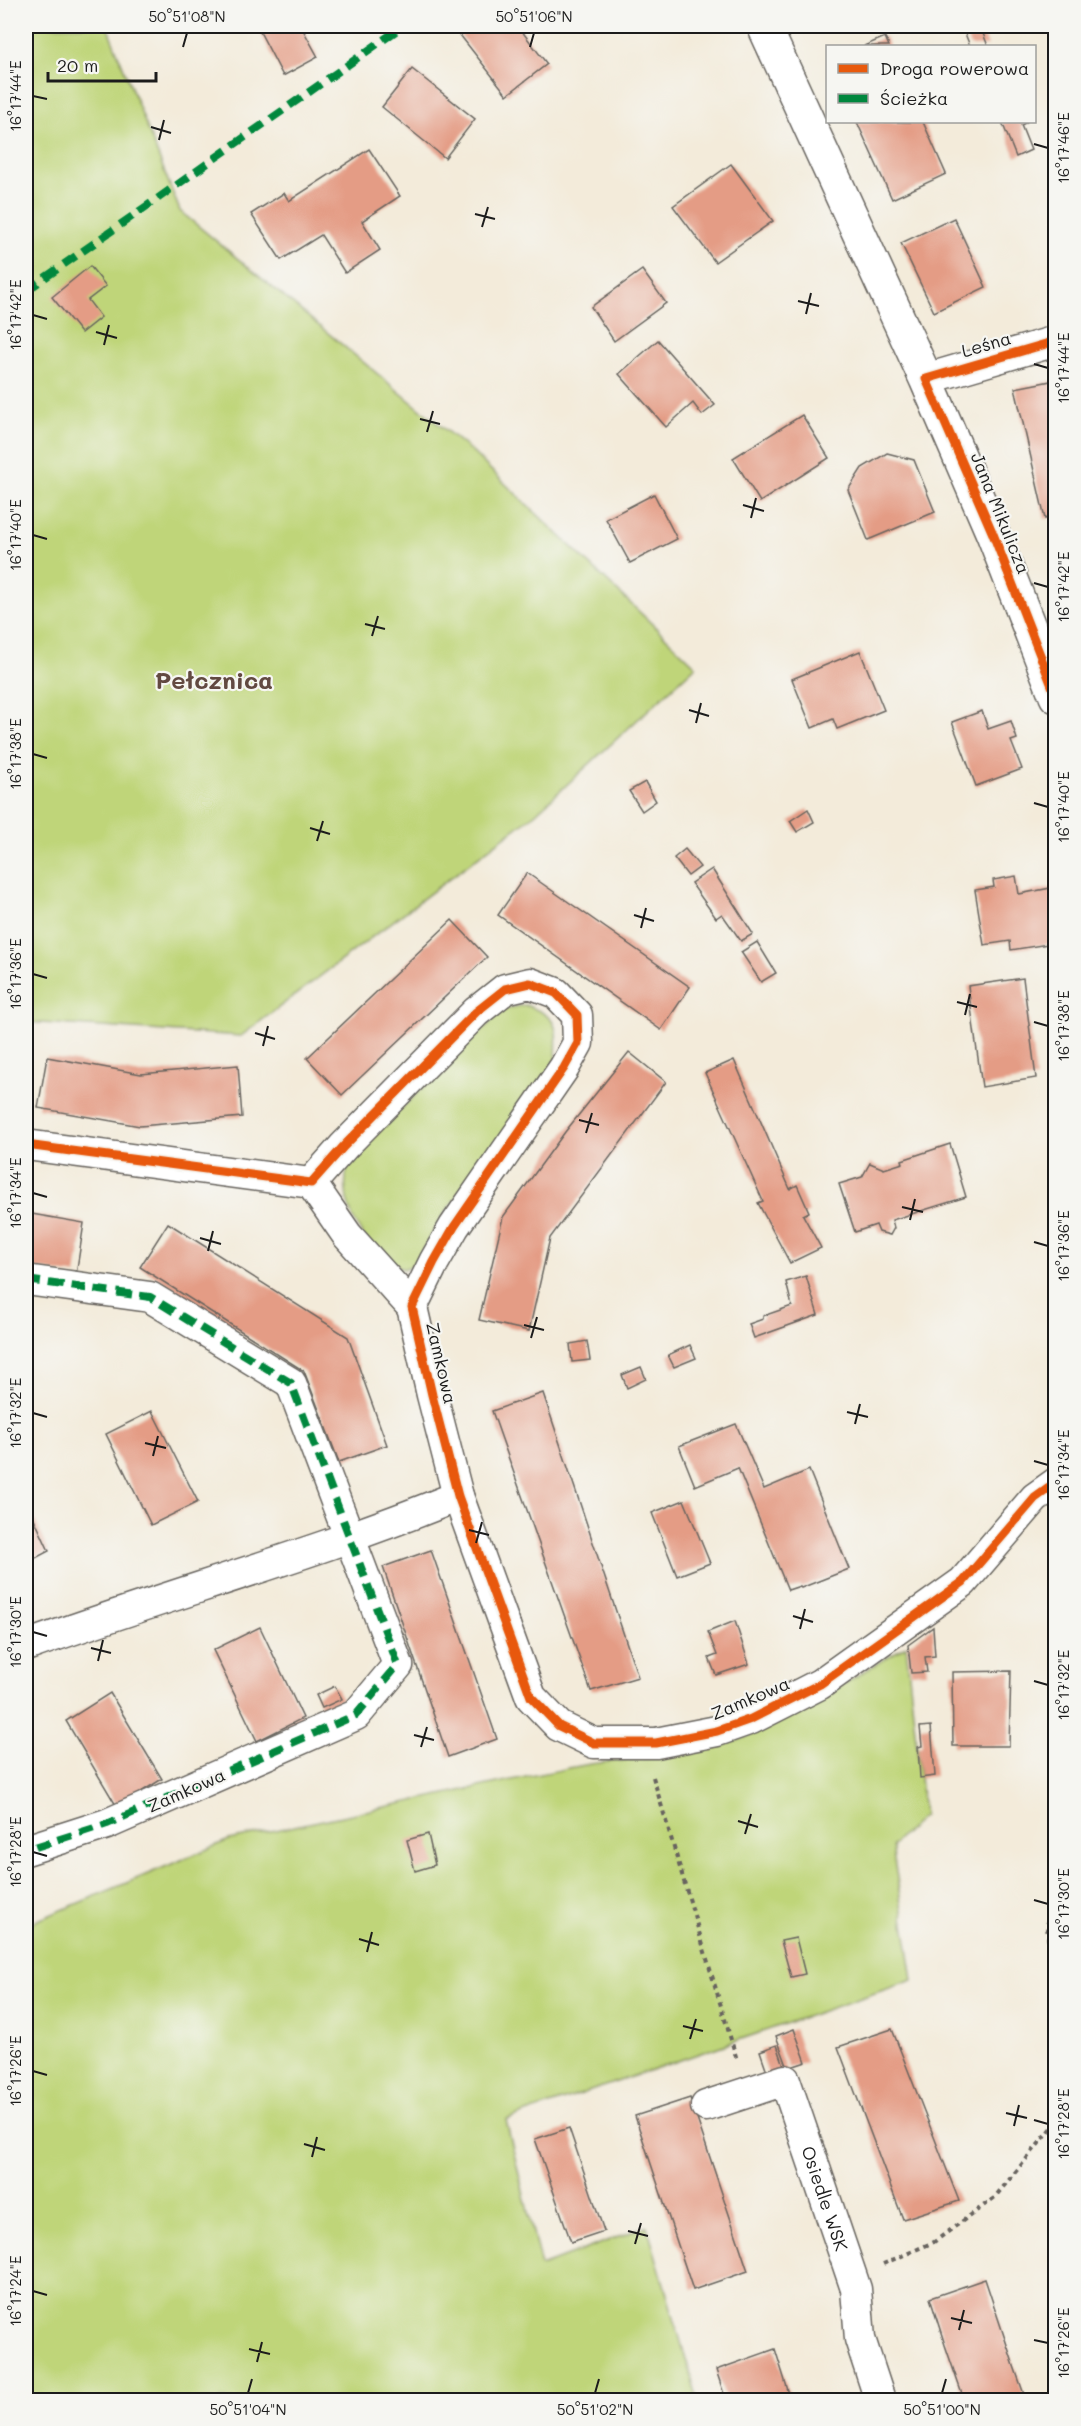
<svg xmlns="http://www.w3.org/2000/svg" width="1081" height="2426" font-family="Mali,sans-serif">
<rect width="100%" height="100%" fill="#f6f6f2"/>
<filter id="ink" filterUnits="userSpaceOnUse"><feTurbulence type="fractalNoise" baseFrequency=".0167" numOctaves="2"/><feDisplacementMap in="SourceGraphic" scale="12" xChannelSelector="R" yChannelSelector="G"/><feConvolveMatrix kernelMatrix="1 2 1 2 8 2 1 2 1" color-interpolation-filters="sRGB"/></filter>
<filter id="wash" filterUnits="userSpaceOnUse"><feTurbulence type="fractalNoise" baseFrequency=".008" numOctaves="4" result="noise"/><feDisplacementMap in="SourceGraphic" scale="24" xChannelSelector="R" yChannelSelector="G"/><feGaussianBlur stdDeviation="1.35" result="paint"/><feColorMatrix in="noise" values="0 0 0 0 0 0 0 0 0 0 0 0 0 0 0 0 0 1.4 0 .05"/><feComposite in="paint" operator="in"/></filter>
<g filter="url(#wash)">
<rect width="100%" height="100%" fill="#f3ebda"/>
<!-- green -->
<g fill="#bfd579" stroke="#6e784a" stroke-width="1.5">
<path d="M26 26H107L180 211 471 451 696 666 535 814 241 1036 26 1022Z"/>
<path d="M525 1005C560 1017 557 1027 556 1060L443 1216 414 1265 403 1269C364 1252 331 1197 352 1156L504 1009Z"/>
<path d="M906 1646 924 1815 892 1846 913 1980 506 2120 541 2266 647 2226 698 2400H26V1925L229 1840 540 1774C556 1771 573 1767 590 1764 634 1758 678 1759 721 1746 788 1726 846 1680 906 1646Z"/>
</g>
<g id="blocks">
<!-- building -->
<g fill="#e49c85">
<path d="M257 26H301L318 57 283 76Z"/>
<path d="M453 26H518L547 64 507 95Z"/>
<path d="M962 26H980L988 46H970Z"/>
<path d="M885 37 889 46H864Z"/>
<path d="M412 69 475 119 445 158 382 107Z"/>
<path d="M857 122H923L946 174 892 199Z"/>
<path d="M1002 122H1027L1021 125 1031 150 1016 157Z"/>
<path d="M369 149 400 196 362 221 380 250 345 273 321 235 281 260 251 214 284 193 289 201Z"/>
<path d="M731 164 773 221 715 262 673 206Z"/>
<path d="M954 218 986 287 934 312 901 243Z"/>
<path d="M90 266 106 286 88 300 101 317 81 333 52 297Z"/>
<path d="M642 270 666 303 614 341 591 307Z"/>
<path d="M658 340 715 405 702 415 693 403 666 427 619 374Z"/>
<path d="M1056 380V516L1045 519 1015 388Z"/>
<path d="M802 415 829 458 760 502 733 458Z"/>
<path d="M887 453 914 460 935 512 868 540 848 490 862 468Z"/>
<path d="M654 494 677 539 630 563 606 519Z"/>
<path d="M860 651 884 710 837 729 833 719 812 728 792 679Z"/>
<path d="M982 711 988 729 1011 721 1017 739 1011 741 1022 769 976 786 952 722Z"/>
<path d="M645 782 656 801 642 811 629 791Z"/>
<path d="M808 809 814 822 797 832 790 821Z"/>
<path d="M685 849 700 867 688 876 674 858Z"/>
<path d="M712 869 753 934 741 941 722 914 716 918 691 883Z"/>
<path d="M527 873 690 987 661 1030 498 915Z"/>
<path d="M1016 876 1019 894 1056 887V947L1054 943 1011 950 1010 941 984 945 975 890 994 887 993 880Z"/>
<path d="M452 920 487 957 342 1095 307 1058Z"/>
<path d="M757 942 776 973 761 982 741 952Z"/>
<path d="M1023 978 1036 1078 982 1087 968 986Z"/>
<path d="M629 1052 666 1082 550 1238 529 1331 479 1320 503 1217 565 1132Z"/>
<path d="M47 1057 141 1074 238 1065 242 1117 140 1126 38 1108Z"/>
<path d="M734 1060 790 1189 797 1185 809 1212 803 1215 821 1248 790 1263 758 1203 763 1201 705 1073Z"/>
<path d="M950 1144 966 1197 892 1220 894 1228 890 1235 879 1232 876 1225 855 1232 839 1184 862 1177 870 1163 884 1169 903 1163 902 1160Z"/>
<path d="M26 1213 84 1223 76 1275 26 1267Z"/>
<path d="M168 1223 348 1337 387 1445 339 1462 304 1371 140 1267Z"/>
<path d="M806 1276 818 1315 754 1338 749 1324 763 1319V1316L792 1306 786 1282Z"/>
<path d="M587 1341 590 1360 572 1362 570 1344Z"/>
<path d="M690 1345 696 1358 674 1367 668 1355Z"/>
<path d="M641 1367 646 1379 627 1388 622 1375Z"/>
<path d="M543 1393 638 1677 591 1691 492 1411Z"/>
<path d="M152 1411 198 1502 151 1525 106 1434Z"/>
<path d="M736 1424 764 1489 809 1470 849 1569 801 1588 800 1586 788 1590 738 1468 695 1486 679 1446Z"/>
<path d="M684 1500 710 1563 677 1576 652 1513Z"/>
<path d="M26 1501 49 1551 26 1563Z"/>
<path d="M431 1550 497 1739 448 1757 383 1567Z"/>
<path d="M735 1621 749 1664 716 1675 709 1658 717 1655 708 1632Z"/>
<path d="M260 1627 303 1718 257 1741 213 1650Z"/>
<path d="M933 1627 935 1656 925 1657 927 1672 911 1673 908 1645Z"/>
<path d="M1011 1671 1009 1746H953L952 1672Z"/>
<path d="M335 1686 342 1699 322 1708 316 1695Z"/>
<path d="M110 1693 162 1779 117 1807 66 1721Z"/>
<path d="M931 1726 935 1776 920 1778 918 1747 922 1746 920 1727Z"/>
<path d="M428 1834 435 1865 415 1871 407 1840Z"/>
<path d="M796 1938 805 1974 791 1977 781 1941Z"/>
<path d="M794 2029 806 2062 788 2068 776 2036Z"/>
<path d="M892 2029 959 2201 903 2219 838 2047Z"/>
<path d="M777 2045 788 2077 771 2083 760 2051Z"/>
<path d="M690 2098 748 2271 693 2290 635 2116Z"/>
<path d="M569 2128 604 2231 571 2242 535 2139Z"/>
<path d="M985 2279 1014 2366 1026 2400H964L945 2345 930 2298Z"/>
<path d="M775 2349 791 2400H726L716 2370Z"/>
</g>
</g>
</g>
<g filter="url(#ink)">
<use href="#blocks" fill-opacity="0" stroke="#67645e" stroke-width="1.5"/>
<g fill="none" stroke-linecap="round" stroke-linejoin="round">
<!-- street casing -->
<g stroke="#67645e" stroke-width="33">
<g id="street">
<path d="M926 379 1056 341"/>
<path d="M26 1145 311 1183 344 1146 476 1012 505 989 530 983 556 993 577 1015 578 1043 564 1068 454 1227 434 1262 412 1307 432 1395 458 1496 531 1697 559 1726 594 1743H656L717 1731 751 1719 820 1684 963 1582 1035 1498 1056 1483"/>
<path d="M311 1183 347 1235 412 1307"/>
<path d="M26 1280 150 1297 291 1383 398 1665 356 1715 107 1824 26 1850"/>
<path d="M26 1646C169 1594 317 1554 458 1496"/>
<path id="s1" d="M706 2106 785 2080 856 2289 860 2339 880 2400"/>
</g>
</g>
<!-- secondary casing -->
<g stroke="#67645e" stroke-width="36">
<path id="secondary" d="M764 26 926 379 993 534 1056 696"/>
</g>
<!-- path -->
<g stroke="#67645e" stroke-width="4" stroke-dasharray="4.5 4.5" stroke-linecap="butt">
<path d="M653 1777 737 2060"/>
<path d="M1056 1856 1047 1927 1056 2010"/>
<path d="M883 2264 934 2242 994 2198 1056 2123"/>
</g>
<!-- street -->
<use href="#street" stroke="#fff" stroke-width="30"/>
<!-- secondary -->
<use href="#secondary" stroke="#fff" stroke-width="33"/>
<!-- quiet -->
<g stroke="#00873e" stroke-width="8" stroke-dasharray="15 8" stroke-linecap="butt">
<path d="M26 291 403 26"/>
<path d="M26 1280 150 1297 291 1383 398 1665 356 1715 107 1824 26 1850"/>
</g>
<!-- cycleway casing -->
<g stroke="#f6f6f2" stroke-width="13">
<g id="cycleway">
<path d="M1056 341 926 379 993 534 1056 696"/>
<path d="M26 1145 311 1183 344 1146 476 1012 505 989 530 983 556 993 577 1015 578 1043 564 1068 454 1227 434 1262 412 1307 432 1395 458 1496 531 1697 559 1726 594 1743H656L717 1731 751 1719 820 1684 963 1582 1035 1498 1056 1483"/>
</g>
</g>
<!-- cycleway -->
<use href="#cycleway" stroke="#e8590c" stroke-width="9"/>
</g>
</g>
<!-- ticks -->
<path fill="none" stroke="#1c1c1c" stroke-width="2" d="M183 47 187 33M530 47 534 33M33 96 47 99M151 127 171 133M159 140 164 120M1034 144 1048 148M475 214 495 219M482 227 488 207M798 301 819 306M806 314 811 293M33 315 47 319M96 332 117 338M104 345 109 325M1034 364 1048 368M420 419 440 424M427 432 433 411M743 505 764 511M751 518 756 498M33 535 47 539M1034 583 1048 587M365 624 385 629M372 636 378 616M689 710 709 716M696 723 701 703M33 754 47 758M1034 803 1048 807M310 828 330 834M317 841 323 821M634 915 654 921M641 928 646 908M33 974 47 978M957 1002 977 1007M965 1015 970 994M1034 1022 1048 1026M255 1033 275 1039M263 1046 268 1026M579 1120 599 1125M586 1133 592 1113M33 1193 47 1197M902 1207 923 1212M910 1220 915 1199M200 1238 221 1244M1034 1242 1048 1246M208 1251 213 1231M524 1325 544 1330M531 1338 537 1317M847 1412 868 1417M33 1413 47 1417M855 1424 860 1404M145 1443 166 1448M153 1456 158 1436M1034 1461 1048 1465M469 1530 489 1535M476 1543 482 1522M793 1616 813 1622M800 1629 805 1609M33 1632 47 1636M91 1648 111 1653M98 1661 103 1640M1034 1681 1048 1685M414 1735 434 1740M421 1747 427 1727M738 1821 758 1827M745 1834 751 1814M33 1852 47 1856M1034 1900 1048 1904M359 1939 379 1945M367 1952 372 1932M683 2026 703 2031M690 2039 696 2019M33 2071 47 2075M1006 2113 1027 2118M1034 2120 1048 2124M1014 2126 1019 2105M304 2144 325 2150M312 2157 317 2137M628 2231 648 2236M635 2244 641 2223M33 2291 47 2295M951 2318 972 2323M959 2330 964 2310M1034 2340 1048 2343M249 2349 270 2354M257 2362 262 2342M248 2393 252 2379M595 2393 599 2379M942 2393 946 2379"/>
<g text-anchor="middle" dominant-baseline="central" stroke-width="4.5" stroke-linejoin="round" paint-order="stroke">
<!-- street labels -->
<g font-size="18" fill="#1c1c1c" stroke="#f6f6f2">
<text transform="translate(986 344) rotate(-16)">Leśna</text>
<text transform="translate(1001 513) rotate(68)">Jana Mikulicza</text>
<text transform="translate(442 1363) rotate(77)">Zamkowa</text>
<text transform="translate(750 1698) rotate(-23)">Zamkowa</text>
<text transform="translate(186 1790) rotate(-24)">Zamkowa</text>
<text stroke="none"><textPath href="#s1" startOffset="208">Osiedle WSK</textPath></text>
</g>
<!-- district labels -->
<g font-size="24" font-weight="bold" fill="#624941" stroke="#f6f6f2">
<text x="214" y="679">Pełcznica</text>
</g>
</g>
<!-- margin -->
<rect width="1081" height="2426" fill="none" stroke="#f6f6f2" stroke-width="66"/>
<!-- legend -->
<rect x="826" y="45" width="210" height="78" fill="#f6f6f2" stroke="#9f9f9c" stroke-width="1.5"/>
<rect x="838" y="64" width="30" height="9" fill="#e8590c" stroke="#9f9f9c" stroke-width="1.5"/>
<text x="880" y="75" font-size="18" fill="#1c1c1c">Droga rowerowa</text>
<rect x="838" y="94" width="30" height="9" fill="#00873e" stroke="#9f9f9c" stroke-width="1.5"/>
<text x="880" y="105" font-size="18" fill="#1c1c1c">Ścieżka</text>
<!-- scale -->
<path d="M48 72v9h108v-9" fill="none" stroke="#1c1c1c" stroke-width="3"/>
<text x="57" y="72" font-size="18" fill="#1c1c1c" stroke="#f6f6f2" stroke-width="4.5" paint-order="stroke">20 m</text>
<rect x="33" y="33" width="1015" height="2360" fill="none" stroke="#1c1c1c" stroke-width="2"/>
<g font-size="15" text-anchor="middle" fill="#1c1c1c">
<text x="187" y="22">50°51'08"N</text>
<text x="534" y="22">50°51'06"N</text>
<text transform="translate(16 96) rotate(-90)" y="5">16°17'44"E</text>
<text transform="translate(1064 148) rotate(-90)" y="5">16°17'46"E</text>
<text transform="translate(16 315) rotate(-90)" y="5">16°17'42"E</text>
<text transform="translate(1064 368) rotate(-90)" y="5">16°17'44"E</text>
<text transform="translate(16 535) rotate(-90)" y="5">16°17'40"E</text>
<text transform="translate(1064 587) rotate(-90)" y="5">16°17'42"E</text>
<text transform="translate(16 754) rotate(-90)" y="5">16°17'38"E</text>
<text transform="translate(1064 807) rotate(-90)" y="5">16°17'40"E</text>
<text transform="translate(16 974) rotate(-90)" y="5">16°17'36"E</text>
<text transform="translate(1064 1026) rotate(-90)" y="5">16°17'38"E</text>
<text transform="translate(16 1193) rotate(-90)" y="5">16°17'34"E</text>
<text transform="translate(1064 1246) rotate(-90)" y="5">16°17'36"E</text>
<text transform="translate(16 1413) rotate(-90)" y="5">16°17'32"E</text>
<text transform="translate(1064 1465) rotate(-90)" y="5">16°17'34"E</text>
<text transform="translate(16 1632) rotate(-90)" y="5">16°17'30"E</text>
<text transform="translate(1064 1685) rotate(-90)" y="5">16°17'32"E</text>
<text transform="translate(16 1852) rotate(-90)" y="5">16°17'28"E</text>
<text transform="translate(1064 1904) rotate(-90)" y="5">16°17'30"E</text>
<text transform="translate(16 2071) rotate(-90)" y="5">16°17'26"E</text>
<text transform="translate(1064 2124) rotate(-90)" y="5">16°17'28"E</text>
<text transform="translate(16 2291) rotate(-90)" y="5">16°17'24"E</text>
<text transform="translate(1064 2343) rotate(-90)" y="5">16°17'26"E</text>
<text x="248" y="2415">50°51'04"N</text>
<text x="595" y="2415">50°51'02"N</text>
<text x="942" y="2415">50°51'00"N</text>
</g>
</svg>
